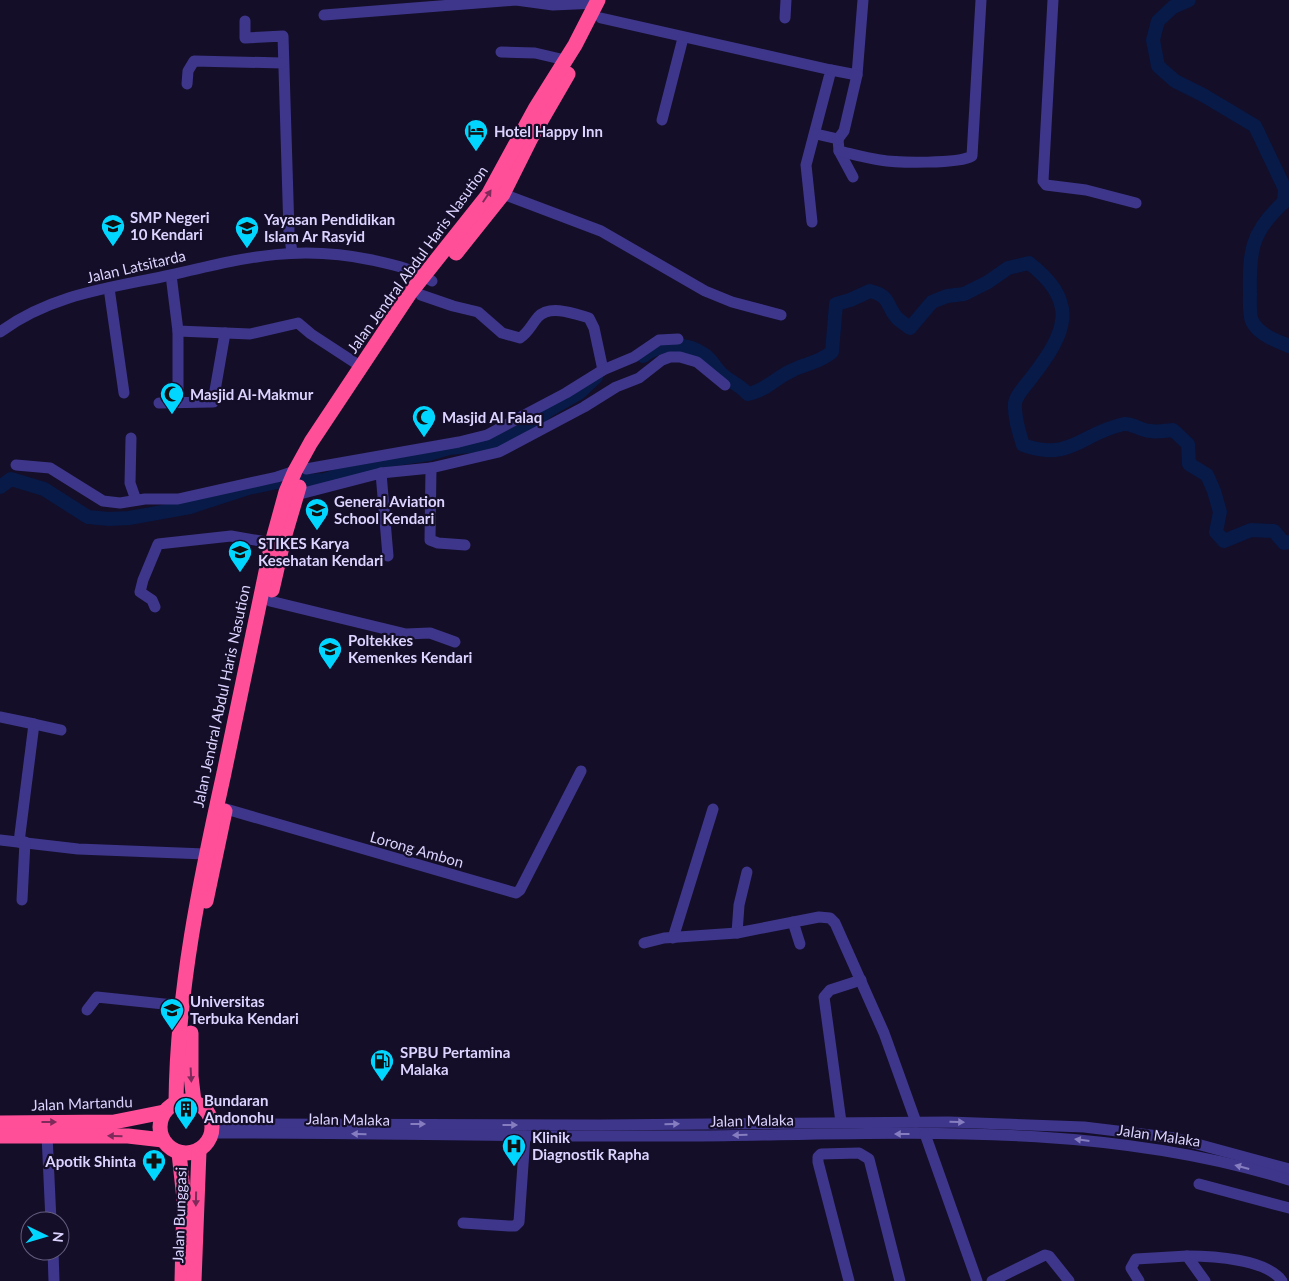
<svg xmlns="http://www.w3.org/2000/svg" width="1289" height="1281" font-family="Lato,sans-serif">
<rect width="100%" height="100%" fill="#140e28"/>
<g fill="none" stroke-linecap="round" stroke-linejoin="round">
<!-- river -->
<g stroke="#071a48" stroke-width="14">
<path d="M1189 0 1173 7 1158 21 1153 40 1158 66 1175 81 1203 95 1255 126 1285 189 1284 202C1251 232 1249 251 1250 294 1250 302 1249 314 1252 321 1259 335 1275 340 1289 346"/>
<path d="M643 356C661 343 685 341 705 355 712 360 716 369 723 375 731 382 740 385 748 394 767 390 776 377 793 370 808 363 818 363 832 352L836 304 850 300 870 291C891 296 885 304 897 318 900 321 906 325 910 328L932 302 947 296 964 294 988 282 1008 268 1029 263C1080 302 1066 333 1032 377 1027 384 1016 395 1015 403 1014 417 1019 432 1023 445 1071 462 1081 433 1124 424 1133 423 1141 431 1150 431 1157 432 1166 431 1173 430L1188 444 1189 464 1207 475 1214 491 1220 512 1216 532 1224 541 1251 530 1274 531 1284 543 1289 542"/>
<path d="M0 487 11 479 44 489 88 517 109 519 129 518 190 507 248 488 277 482 325 480 381 461 429 454 449 448 491 444 512 436 530 425 549 410 579 393 596 377"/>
</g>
<!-- minor -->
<g stroke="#3e368a" stroke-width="11">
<path d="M1053 0 1043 181 1046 185 1086 190 1136 203"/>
<path d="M324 15 516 0 553 5 597 3"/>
<path d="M601 18 831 70 806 165 812 222"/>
<path d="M785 18 786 0"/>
<path d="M245 21V38L283 36 289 232 292 252"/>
<path d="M501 52 535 53 565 60"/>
<path d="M831 70 857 75 863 0"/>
<path d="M187 84 188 71 194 61 282 63"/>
<path d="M662 120 683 38"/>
<path d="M816 134 838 139 839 151 853 177"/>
<path d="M838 139 844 131 857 75"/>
<path d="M839 151C852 154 866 158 880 160 897 163 959 164 972 156L981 0"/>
<path d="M503 194 601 231 705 291 732 302 781 315"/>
<path d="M171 275 178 331 250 334 298 323 311 334 360 366"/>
<path d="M109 288 124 393"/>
<path d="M421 295 453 306 478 312 502 333 520 338C529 332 531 325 538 317 550 304 575 314 589 318L594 328 603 370"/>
<path d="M178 331V402"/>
<path d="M0 332C52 294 109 288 171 275 244 258 296 244 372 260 394 265 414 269 432 281"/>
<path d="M159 403 213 402 225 333"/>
<path d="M131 438 130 483 136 500"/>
<path d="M16 465 50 468 103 501 120 503 145 499H178L277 477 295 471"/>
<path d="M431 468 430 540 438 543 465 545"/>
<path d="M306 469 459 442 487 435 566 393 603 370 634 357 659 340 678 339"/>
<path d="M381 473 431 468 499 452 584 407 616 387 639 378 662 360 670 357H680L697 362 725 385"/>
<path d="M296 495 381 473 388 556"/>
<path d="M270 601 406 634 430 633 455 642"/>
<path d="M155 607 152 600 140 592 143 580 158 544 231 536 272 543"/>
<path d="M0 717 34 724 19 842"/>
<path d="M34 724 61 730"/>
<path d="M226 809 516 893 520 890 581 771"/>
<path d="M0 840 78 849 205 854"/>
<path d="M22 900 25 842"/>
<path d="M793 922 800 944"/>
<path d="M737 933 739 905 747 872"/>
<path d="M673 938 713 809"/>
<path d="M644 943 664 938 737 933 819 917 830 918 835 923 884 1033 916 1122"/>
<path d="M87 1010 97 997 183 1006"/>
<path d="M841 1122 824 997 830 990 861 980"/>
<path d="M212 1124 600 1125 949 1122 1084 1127 1175 1138 1289 1169"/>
<path d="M212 1133C373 1133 534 1137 696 1136 894 1134 1097 1120 1289 1180"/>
<path d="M925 1134 977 1281"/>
<path d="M47 1135 51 1221"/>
<path d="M1199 1184 1289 1208"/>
<path d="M463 1223 509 1226H515L519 1222 525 1136"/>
<path d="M53 1251 54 1281"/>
<path d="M1187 1256C1212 1256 1267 1259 1282 1281"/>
<path d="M849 1281 818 1162V1157L821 1154 859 1153 869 1159 900 1281"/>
<path d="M992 1281 1045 1255 1049 1256 1069 1281"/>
<path d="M1139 1281 1131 1268 1136 1259 1187 1256 1205 1281"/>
</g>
<!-- highway -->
<g stroke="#ff4f99" stroke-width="15">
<path d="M456 253 503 194 531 138 568 74"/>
<path d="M272 590 284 538 299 487"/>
<path d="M206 901 225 811"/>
<path d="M191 1033V1076L194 1102"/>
<circle cx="186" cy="1127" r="26"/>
<path d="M176 1103C177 991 200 881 224 773 240 696 256 619 272 543L286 492 295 471 311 442 410 293 488 195 535 109 575 45 598 0"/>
<path d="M0 1123 114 1122 164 1112"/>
<path d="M0 1136H128L163 1140"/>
<path d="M179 1153 184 1199 182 1281"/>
<path d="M194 1281 199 1151"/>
</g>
</g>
<!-- one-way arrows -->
<defs><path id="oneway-solid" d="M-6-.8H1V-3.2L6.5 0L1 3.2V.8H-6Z" transform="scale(1.25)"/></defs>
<g fill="#7e2b5b">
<use href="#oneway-solid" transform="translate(487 196) rotate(-56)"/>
<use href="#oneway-solid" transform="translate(191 1075) rotate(87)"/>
<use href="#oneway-solid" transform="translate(49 1122)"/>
<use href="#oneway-solid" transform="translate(115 1136) rotate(-179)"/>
<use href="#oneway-solid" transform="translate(196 1199) rotate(91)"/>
</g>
<g fill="#857dbf">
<use href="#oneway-solid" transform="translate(957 1122) rotate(2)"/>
<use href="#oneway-solid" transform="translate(418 1124)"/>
<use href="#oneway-solid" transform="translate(672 1124) rotate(-1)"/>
<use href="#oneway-solid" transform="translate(510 1125)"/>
<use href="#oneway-solid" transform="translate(359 1134) rotate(-179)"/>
<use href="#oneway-solid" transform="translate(902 1134) rotate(-180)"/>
<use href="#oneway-solid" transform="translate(740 1135) rotate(179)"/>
<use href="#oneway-solid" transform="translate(1082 1140) rotate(-173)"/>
<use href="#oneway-solid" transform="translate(1242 1167) rotate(-165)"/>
</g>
<!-- icons -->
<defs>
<g id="hotel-pin" transform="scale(1.25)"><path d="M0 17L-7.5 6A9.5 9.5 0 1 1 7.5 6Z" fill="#00d6ff" stroke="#140e28"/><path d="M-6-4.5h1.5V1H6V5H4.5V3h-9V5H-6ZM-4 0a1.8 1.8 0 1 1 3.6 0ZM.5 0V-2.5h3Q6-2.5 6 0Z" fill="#111"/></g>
<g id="school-pin" transform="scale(1.25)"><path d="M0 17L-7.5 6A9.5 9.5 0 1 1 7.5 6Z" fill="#00d6ff" stroke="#140e28"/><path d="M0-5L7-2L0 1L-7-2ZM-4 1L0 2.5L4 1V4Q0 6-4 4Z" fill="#111"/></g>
<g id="mosque-pin" transform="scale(1.25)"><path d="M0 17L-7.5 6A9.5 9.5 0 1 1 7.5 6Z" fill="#00d6ff" stroke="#140e28"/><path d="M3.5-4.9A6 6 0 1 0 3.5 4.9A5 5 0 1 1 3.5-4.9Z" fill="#111"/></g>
<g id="university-pin" transform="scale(1.25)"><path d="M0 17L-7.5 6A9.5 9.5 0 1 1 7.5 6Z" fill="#00d6ff" stroke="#140e28"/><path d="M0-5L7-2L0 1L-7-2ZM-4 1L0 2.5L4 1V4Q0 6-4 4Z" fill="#111"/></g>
<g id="fuel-pin" transform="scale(1.25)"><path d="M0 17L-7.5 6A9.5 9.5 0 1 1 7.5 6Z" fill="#00d6ff" stroke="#140e28"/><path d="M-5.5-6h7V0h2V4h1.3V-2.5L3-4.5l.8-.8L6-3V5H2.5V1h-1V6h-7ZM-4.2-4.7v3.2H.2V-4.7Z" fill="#111"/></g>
<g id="building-pin" transform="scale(1.25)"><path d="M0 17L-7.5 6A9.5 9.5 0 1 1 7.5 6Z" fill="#00d6ff" stroke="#140e28"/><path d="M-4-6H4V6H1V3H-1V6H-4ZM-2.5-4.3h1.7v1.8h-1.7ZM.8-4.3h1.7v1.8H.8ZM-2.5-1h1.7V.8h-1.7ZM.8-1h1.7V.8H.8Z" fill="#111"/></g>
<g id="hospital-pin" transform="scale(1.25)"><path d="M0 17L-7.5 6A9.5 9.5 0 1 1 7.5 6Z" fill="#00d6ff" stroke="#140e28"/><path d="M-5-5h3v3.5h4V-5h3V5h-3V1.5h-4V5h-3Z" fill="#111"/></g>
<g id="pharmacy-pin" transform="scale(1.25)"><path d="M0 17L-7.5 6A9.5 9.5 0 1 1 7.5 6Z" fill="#00d6ff" stroke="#140e28"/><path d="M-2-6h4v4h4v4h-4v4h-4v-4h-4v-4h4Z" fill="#111"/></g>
</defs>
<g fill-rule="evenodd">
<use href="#hotel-pin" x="476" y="131"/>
<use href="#school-pin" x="113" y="226"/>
<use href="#school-pin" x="247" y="228"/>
<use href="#mosque-pin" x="172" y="394"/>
<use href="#mosque-pin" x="424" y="417"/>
<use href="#school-pin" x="317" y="510"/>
<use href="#university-pin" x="240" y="552"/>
<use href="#university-pin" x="330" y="649"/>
<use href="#university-pin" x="172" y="1010"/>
<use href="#fuel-pin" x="382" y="1061"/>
<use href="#building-pin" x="186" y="1109"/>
<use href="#hospital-pin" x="514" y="1146"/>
<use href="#pharmacy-pin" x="154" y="1161"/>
</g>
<g text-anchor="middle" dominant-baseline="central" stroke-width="4.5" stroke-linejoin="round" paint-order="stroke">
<!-- poi labels -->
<g font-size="15" font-weight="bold" fill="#dcd4ff" stroke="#140e28" text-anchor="start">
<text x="494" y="131">Hotel Happy Inn</text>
<text x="130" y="217">SMP Negeri<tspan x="130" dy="17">10 Kendari</tspan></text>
<text x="264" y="219">Yayasan Pendidikan<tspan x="264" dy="17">Islam Ar Rasyid</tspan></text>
<text x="190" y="394">Masjid Al-Makmur</text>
<text x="442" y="417">Masjid Al Falaq</text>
<text x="334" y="501">General Aviation<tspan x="334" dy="17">School Kendari</tspan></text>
<text x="258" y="543">STIKES Karya<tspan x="258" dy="17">Kesehatan Kendari</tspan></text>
<text x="348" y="640">Poltekkes<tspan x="348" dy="17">Kemenkes Kendari</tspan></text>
<text x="190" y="1001">Universitas<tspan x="190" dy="17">Terbuka Kendari</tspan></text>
<text x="400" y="1052">SPBU Pertamina<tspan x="400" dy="17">Malaka</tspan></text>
<text x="204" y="1100">Bundaran<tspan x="204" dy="17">Andonohu</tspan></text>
<text x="532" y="1137">Klinik<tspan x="532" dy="17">Diagnostik Rapha</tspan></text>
<text x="136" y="1161" text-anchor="end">Apotik Shinta</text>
</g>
<!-- street labels -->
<g font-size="15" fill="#dcd4ff" stroke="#140e28">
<text transform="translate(417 259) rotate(-54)">Jalan Jendral Abdul Haris Nasution</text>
<text transform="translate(136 266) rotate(-13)">Jalan Latsitarda</text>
<text transform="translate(221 696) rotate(-78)">Jalan Jendral Abdul Haris Nasution</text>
<text transform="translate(417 849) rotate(16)">Lorong Ambon</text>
<text transform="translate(82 1103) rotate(-2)">Jalan Martandu</text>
<text transform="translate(348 1119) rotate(1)">Jalan Malaka</text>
<text transform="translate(752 1120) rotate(-1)">Jalan Malaka</text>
<text transform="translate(1159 1135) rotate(8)">Jalan Malaka</text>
<text transform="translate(179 1215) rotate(-88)">Jalan Bunggasi</text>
</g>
</g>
<!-- north arrow -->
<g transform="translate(45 1236) rotate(95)"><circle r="24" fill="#140e28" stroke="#645d7e"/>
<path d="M0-4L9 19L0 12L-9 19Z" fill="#00d6ff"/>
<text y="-8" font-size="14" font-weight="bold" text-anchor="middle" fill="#dcd4ff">N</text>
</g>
</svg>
